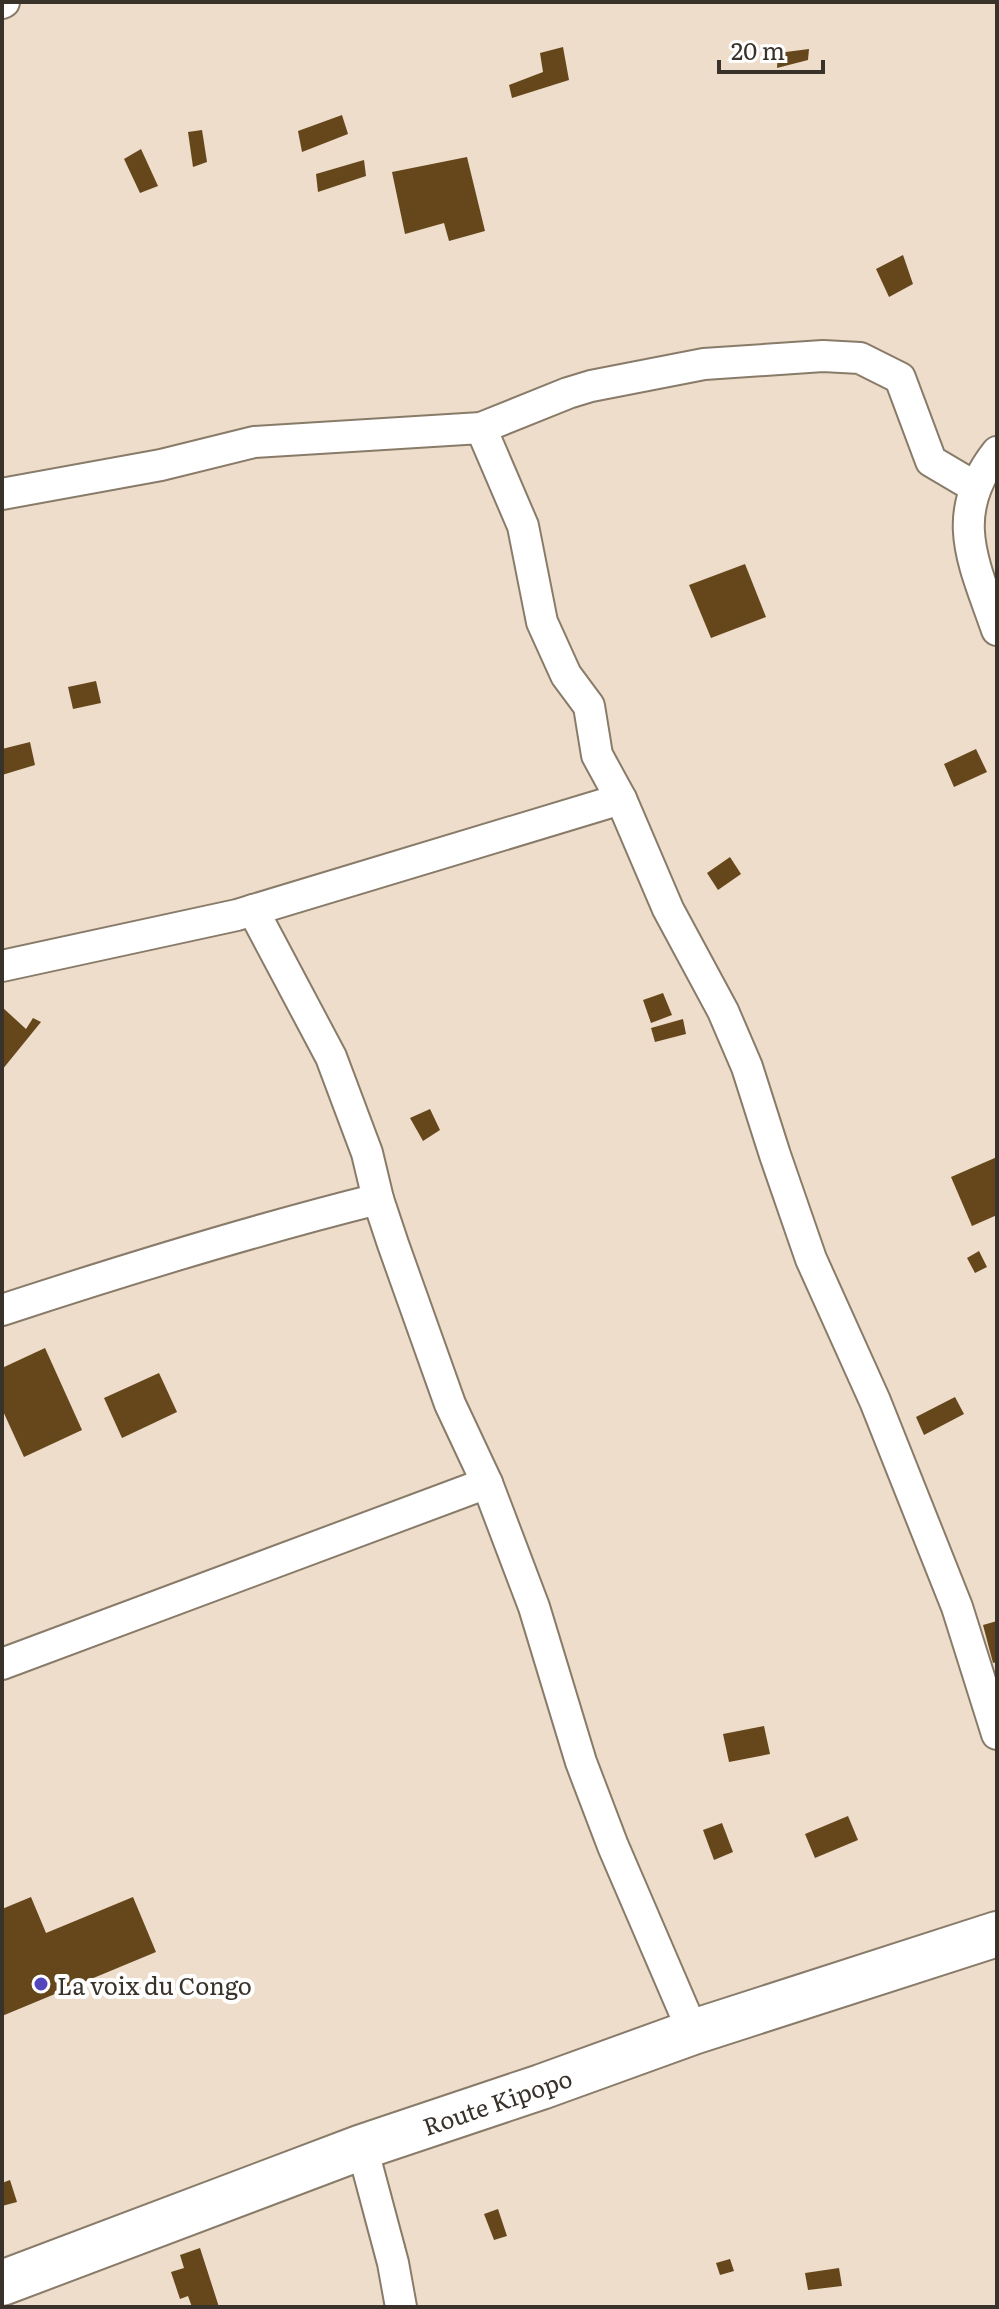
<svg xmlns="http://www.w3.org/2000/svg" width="999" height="2309" font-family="Literata,serif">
<rect width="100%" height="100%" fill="#edddca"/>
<!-- building -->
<g fill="#66471c">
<path d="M563 47 569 80 512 98 509 85 543 72 540 53Z"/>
<path d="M809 49 808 60 777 68 778 53Z"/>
<path d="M342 115 348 134 302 152 298 131Z"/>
<path d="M202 130 207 162 193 167 188 132Z"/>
<path d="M141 149 158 186 140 193 124 159Z"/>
<path d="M467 157 485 231 449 241 444 223 405 234 392 172Z"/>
<path d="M364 160 366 176 318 192 316 174Z"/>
<path d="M903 255 913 284 889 297 876 269Z"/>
<path d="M745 564 766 617 711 638 689 585Z"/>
<path d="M96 681 101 703 73 709 68 687Z"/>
<path d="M30 742 35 765 2 775V749Z"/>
<path d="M976 749 987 772 954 787 944 764Z"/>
<path d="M730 857 741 874 718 890 707 873Z"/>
<path d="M663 993 672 1015 651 1023 643 1000Z"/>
<path d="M2 1007 26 1029 33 1018 41 1022 2 1070Z"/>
<path d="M683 1019 686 1034 655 1042 651 1028Z"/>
<path d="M430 1109 440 1130 423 1141 410 1118Z"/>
<path d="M997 1157V1215L972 1226 951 1177Z"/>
<path d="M979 1251 987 1267 975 1273 967 1258Z"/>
<path d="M45 1348 82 1430 24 1457 2 1409V1368Z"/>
<path d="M159 1373 177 1412 122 1438 104 1398Z"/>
<path d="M955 1397 964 1414 924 1435 916 1417Z"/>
<path d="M997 1621V1662L993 1663 983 1625Z"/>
<path d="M764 1726 770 1754 729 1762 723 1734Z"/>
<path d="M848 1816 858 1840 815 1858 805 1834Z"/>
<path d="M722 1823 733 1852 714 1860 703 1830Z"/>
<path d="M31 1897 46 1933 133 1897 156 1952 2 2016V1909Z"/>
<path d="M10 2180 17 2202 2 2206V2183Z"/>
<path d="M498 2209 507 2236 494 2240 484 2214Z"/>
<path d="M200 2248 219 2307H192L188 2296 180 2299 171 2272 184 2268 180 2255Z"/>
<path d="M730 2259 734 2271 720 2275 716 2263Z"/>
<path d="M839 2268 842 2286 808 2290 805 2273Z"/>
</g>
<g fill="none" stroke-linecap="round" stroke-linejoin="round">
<!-- street casing -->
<g stroke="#897b69" stroke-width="34">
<g id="street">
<path d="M2 3 4 2"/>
<path d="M481 428 523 526 542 622 566 675 589 706 597 755 621 799 668 909 723 1011 747 1067 775 1155 811 1259 875 1401 957 1607 997 1734"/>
<path d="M997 452C947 515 974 563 997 630"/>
<path d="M2 494 161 465 254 442 481 428 568 393 591 386 704 364 823 356 860 358 900 378 931 461 975 487"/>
<path d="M253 910 331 1057 367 1153 378 1199 393 1244 450 1404 487 1483 534 1607 581 1762 613 1846 693 2032"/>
<path d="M2 966 237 915 621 799"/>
<path d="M2 1310C127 1269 250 1231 378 1199"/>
<path d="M2 1664 487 1483"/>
<path d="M362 2147 393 2263 401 2307"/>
</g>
</g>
<!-- secondary casing -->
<g stroke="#897b69" stroke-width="48">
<path id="secondary" d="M2 2283 362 2147 541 2087 693 2032 997 1934"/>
</g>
<!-- street -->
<use href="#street" stroke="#fff" stroke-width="30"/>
<!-- secondary -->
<use href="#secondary" stroke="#fff" stroke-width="44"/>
</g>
<!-- markers -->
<circle fill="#5546be" stroke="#fff" stroke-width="3" cx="41" cy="1984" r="8"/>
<g text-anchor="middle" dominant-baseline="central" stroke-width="8" stroke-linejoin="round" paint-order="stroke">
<!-- poi labels -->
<g font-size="24" fill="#38322a" stroke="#fff" text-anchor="start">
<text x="57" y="1984">La voix du Congo</text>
</g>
<!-- street labels -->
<g font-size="24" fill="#38322a" stroke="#fff">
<text transform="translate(497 2101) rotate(-19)">Route Kipopo</text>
</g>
</g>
<!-- border -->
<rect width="999" height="2309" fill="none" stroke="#38322a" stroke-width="8"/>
<!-- scale -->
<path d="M719 60v12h104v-12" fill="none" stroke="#38322a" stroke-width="4"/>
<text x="731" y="60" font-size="24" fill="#38322a" stroke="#ffffff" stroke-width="6" paint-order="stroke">20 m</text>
</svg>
